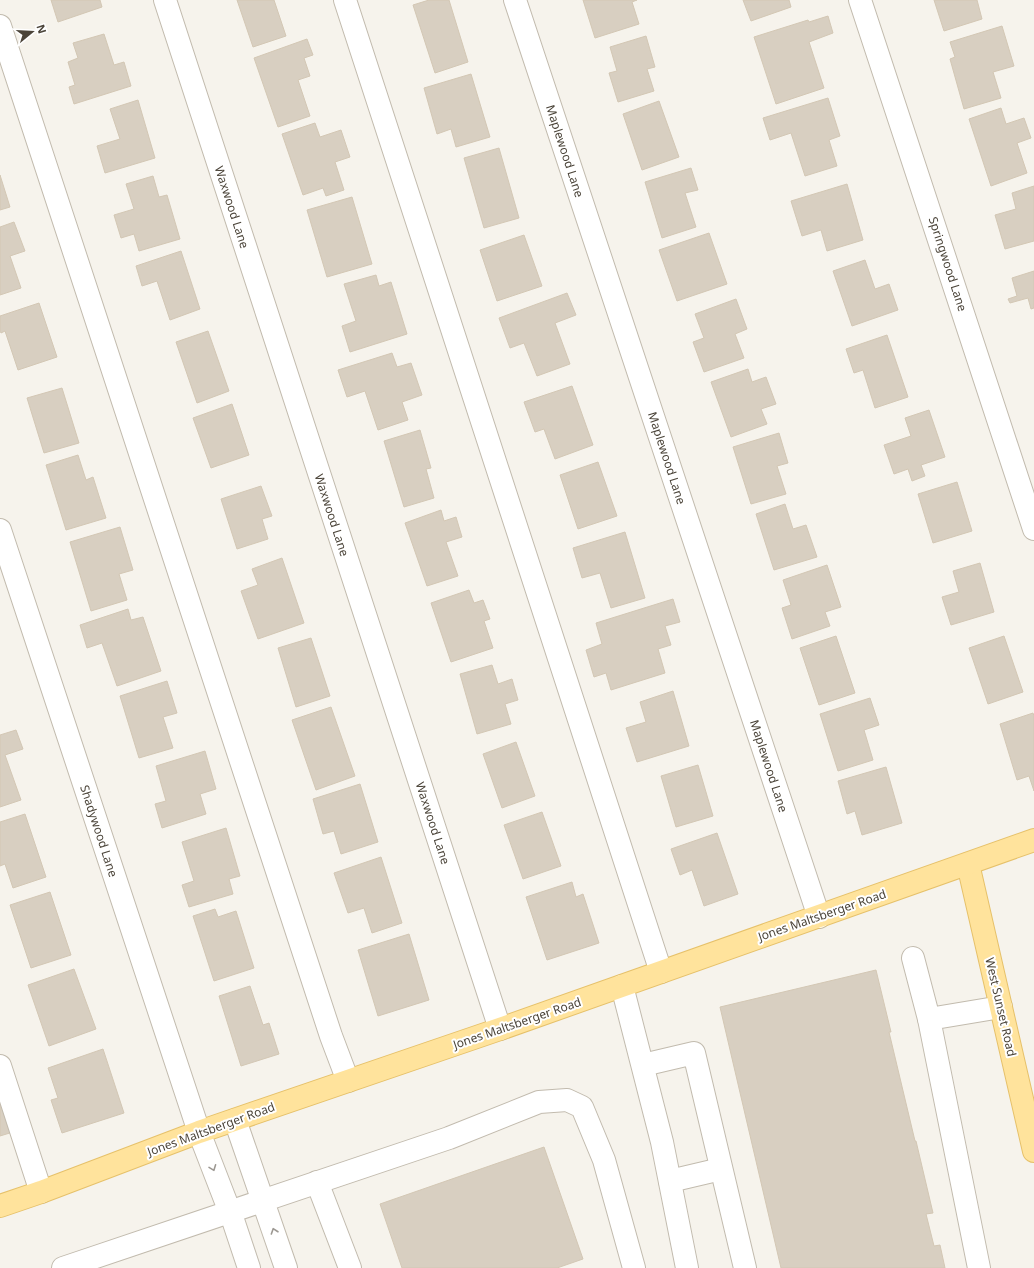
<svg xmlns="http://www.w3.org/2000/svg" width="1034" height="1268" font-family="'Noto Sans',sans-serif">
<rect width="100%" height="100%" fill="#f6f3ec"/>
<!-- building -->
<g fill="#d8cfc1" stroke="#d3c7b4">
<path d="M51 0H100L102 7 58 22Z"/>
<path d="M237 0H274L286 36 253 47Z"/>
<path d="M429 0H449L468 62 435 73 413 5Z"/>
<path d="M583 0H637L632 2 639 24 595 38Z"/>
<path d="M743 0H789L791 7 751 21Z"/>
<path d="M934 0H977L982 19 944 31Z"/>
<path d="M828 16 833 33 809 42 824 88 776 104 754 37 808 20 809 22Z"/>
<path d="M1002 26 1014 66 993 72 1001 98 964 109 950 59 955 57 950 42Z"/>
<path d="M104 34 114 65 124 62 131 86 74 104 69 87 75 85 68 62 78 58 73 43Z"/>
<path d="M646 36 655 67 647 69 654 91 618 102 609 73 617 71 610 47Z"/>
<path d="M307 39 313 55 304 58 310 76 298 80 310 116 278 127 254 58Z"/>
<path d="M471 74 490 137 456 147 451 129 437 134 424 88Z"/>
<path d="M828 98 840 136 829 140 837 166 805 176 791 133 770 140 763 118Z"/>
<path d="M138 100 155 158 105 173 97 146 120 139 110 109Z"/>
<path d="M659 101 679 157 642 170 623 114Z"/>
<path d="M1001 108 1006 124 1024 118 1031 138 1017 143 1027 173 991 186 969 119Z"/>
<path d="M315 123 320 137 341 130 350 157 335 162 344 190 326 196 323 188 303 195 282 134Z"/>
<path d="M499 148 519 218 484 228 464 158Z"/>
<path d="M691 168 698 190 685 193 696 227 662 238 645 182Z"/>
<path d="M0 175 10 207 0 210Z"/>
<path d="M153 176 159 197 167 195 180 239 139 251 134 234 121 238 114 215 134 209 126 184Z"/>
<path d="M847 184 863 240 827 251 821 230 802 236 791 201Z"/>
<path d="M1034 186V241L1005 249 995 215 1016 209 1012 193Z"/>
<path d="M352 197 372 264 327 277 307 210Z"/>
<path d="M14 222 25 251 10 256 21 288 0 295V227Z"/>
<path d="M709 233 727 284 677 301 659 250Z"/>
<path d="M524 235 542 286 497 301 480 250Z"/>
<path d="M181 251 200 309 170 320 157 281 142 286 136 266Z"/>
<path d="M865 260 875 289 889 284 898 310 852 326 833 271Z"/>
<path d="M1034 271V308L1031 309 1028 298 1010 303 1008 299 1017 296 1012 278Z"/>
<path d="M376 275 379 286 391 282 407 334 350 352 342 326 356 321 344 284Z"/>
<path d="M567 293 576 315 555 323 570 364 537 376 524 343 510 348 499 318Z"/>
<path d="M736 299 747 329 735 334 744 358 704 372 693 342 704 338 695 314Z"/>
<path d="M39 303 57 357 18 370 5 331 1 333 0 331V316Z"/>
<path d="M208 331 229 391 197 403 176 342Z"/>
<path d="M887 335 908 397 875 408 863 370 854 373 846 349Z"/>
<path d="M392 353 397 367 411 363 422 395 402 402 408 420 378 430 365 391 347 397 338 370Z"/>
<path d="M748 369 752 382 766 377 776 404 761 409 767 424 731 437 711 382Z"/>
<path d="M572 386 593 445 555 459 544 429 535 432 524 402Z"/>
<path d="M62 388 79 443 44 453 27 398Z"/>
<path d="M232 404 249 455 211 468 193 418Z"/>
<path d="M929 410 945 457 921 465 925 476 912 481 908 469 894 474 884 445 911 436 905 418Z"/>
<path d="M420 430 431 468 426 469 434 498 404 507 384 441Z"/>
<path d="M779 433 788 463 777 466 786 494 751 504 733 447Z"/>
<path d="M78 455 86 480 93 477 106 518 66 530 46 465Z"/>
<path d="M598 462 617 516 578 529 560 475Z"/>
<path d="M957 482 972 531 933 543 918 494Z"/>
<path d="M261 486 272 516 262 519 268 539 237 549 221 499Z"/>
<path d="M785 504 793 529 806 525 817 557 774 570 756 514Z"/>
<path d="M441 510 444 521 456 517 462 537 446 542 458 576 427 586 405 523Z"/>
<path d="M120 527 133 570 119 574 127 600 91 611 70 542Z"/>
<path d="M625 532 645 598 611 608 600 573 582 578 573 548Z"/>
<path d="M282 558 304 623 258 639 241 591 258 585 252 569Z"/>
<path d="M980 563 994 612 951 625 942 597 959 592 953 571Z"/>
<path d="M827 565 841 607 825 612 830 626 792 639 782 608 791 605 783 580Z"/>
<path d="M469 590 474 603 483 600 490 619 484 621 493 648 451 662 431 603Z"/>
<path d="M673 599 680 622 665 626 671 645 658 649 665 673 611 690 606 673 594 677 586 650 602 644 596 623Z"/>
<path d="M128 609 131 620 143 617 161 671 117 686 102 643 87 648 80 625Z"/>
<path d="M836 636 855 693 819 705 800 648Z"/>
<path d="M1004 636 1023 692 988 704 969 648Z"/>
<path d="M311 638 330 696 296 707 278 648Z"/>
<path d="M492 665 498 684 512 679 518 700 505 704 511 724 477 734 460 674Z"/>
<path d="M167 681 177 713 163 717 173 748 139 758 120 696Z"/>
<path d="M673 691 689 746 637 762 626 728 646 722 640 702Z"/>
<path d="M870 698 879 725 864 730 873 760 838 771 820 714Z"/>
<path d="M331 707 355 776 316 790 292 720Z"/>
<path d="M1033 713 1034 716V791L1029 776 1017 780 1000 724Z"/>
<path d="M16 730 23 749 5 755 21 800 0 807V735Z"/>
<path d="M516 742 535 796 502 808 483 754Z"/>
<path d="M205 751 216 789 200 794 206 814 162 828 155 804 166 801 156 766Z"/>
<path d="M698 765 713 816 676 827 661 776Z"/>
<path d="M886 767 902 823 862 835 855 811 847 814 838 781Z"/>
<path d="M360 784 378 842 341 854 334 831 323 834 313 799Z"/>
<path d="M542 812 561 866 523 879 504 825Z"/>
<path d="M25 814 46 877 13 888 5 864 0 866V822Z"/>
<path d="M226 828 240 876 229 879 233 894 189 907 182 885 194 881 182 842Z"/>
<path d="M717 833 738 894 704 906 692 870 680 875 671 849Z"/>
<path d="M381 857 402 923 372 933 364 908 348 913 334 873Z"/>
<path d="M572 882 576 897 583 894 599 943 547 960 526 897Z"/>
<path d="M50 892 71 955 31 968 10 905Z"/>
<path d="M215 909 218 917 236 911 254 968 214 981 193 916Z"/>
<path d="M409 934 429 1000 378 1016 358 950Z"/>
<path d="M74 969 96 1029 49 1046 28 985Z"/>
<path d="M876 970 891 1032H889L915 1141H916L933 1213 926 1214 934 1246 940 1245 945 1268H781L720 1007Z"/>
<path d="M250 986 263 1025 269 1023 279 1054 241 1066 219 996Z"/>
<path d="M103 1049 124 1113 62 1133 51 1100 58 1098 48 1068Z"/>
<path d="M4 1103 13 1132 0 1136V1104Z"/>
<path d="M544 1147 583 1259 557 1268H402L380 1204Z"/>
</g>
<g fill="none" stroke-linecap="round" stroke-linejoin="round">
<!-- minor casing -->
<g stroke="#c2bbae" stroke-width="24">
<g id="minor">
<path d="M165 0 500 1029"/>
<path d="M345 0 661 972"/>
<path d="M515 0 819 917"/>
<path d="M860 0 1034 529"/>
<path d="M0 26 331 1036 348 1081"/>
<path d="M0 530 199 1132 233 1220 249 1268"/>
<path d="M913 958 929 1019"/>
<path d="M622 986 662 1142 687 1268"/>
<path d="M643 1065 694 1053 745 1268"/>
<path d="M0 1066 41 1192"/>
<path d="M235 1120 286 1268"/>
<path d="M670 1181 721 1169"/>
<path d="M317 1182 350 1268"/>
<path d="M63 1268 449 1138 539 1102 567 1100 582 1107 604 1160 634 1268"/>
<path d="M979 1268 929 1019 1001 1007"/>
</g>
</g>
<!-- major casing -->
<g stroke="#e6c16a" stroke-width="24">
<g id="major">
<path d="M968 864 1034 1151"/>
<path d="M0 1206 41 1192 199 1132 500 1029 1034 840"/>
</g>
</g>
<!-- minor -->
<use href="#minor" stroke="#fff" stroke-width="22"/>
<!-- major -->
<use href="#major" stroke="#ffe39c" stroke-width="22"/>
</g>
<!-- one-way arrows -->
<defs><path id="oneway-chevron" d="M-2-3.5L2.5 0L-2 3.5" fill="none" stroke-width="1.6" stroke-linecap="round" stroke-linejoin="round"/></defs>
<g stroke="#9c9892">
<use href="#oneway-chevron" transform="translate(213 1168) rotate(69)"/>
<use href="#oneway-chevron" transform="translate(274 1231) rotate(-109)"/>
</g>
<g text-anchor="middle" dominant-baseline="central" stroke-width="4" stroke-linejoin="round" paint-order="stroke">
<!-- street labels -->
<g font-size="12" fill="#4b4439" stroke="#fff">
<text transform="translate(565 151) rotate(72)">Maplewood Lane</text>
<text transform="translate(232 207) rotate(72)">Waxwood Lane</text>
<text transform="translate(948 264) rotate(72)">Springwood Lane</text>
<text transform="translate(667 458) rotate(72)">Maplewood Lane</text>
<text transform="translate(332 515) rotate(72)">Waxwood Lane</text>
<text transform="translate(769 766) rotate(72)">Maplewood Lane</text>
<text transform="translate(433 823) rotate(72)">Waxwood Lane</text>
<text transform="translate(99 831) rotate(72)">Shadywood Lane</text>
<text transform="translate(822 915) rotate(-19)">Jones Maltsberger Road</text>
<text transform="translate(1001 1007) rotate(77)">West Sunset Road</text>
<text transform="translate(517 1023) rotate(-19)">Jones Maltsberger Road</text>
<text transform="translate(211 1129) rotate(-20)">Jones Maltsberger Road</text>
</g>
</g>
<!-- north arrow -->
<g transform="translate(32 32) rotate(72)" stroke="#ffffff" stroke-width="3" paint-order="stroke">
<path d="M0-3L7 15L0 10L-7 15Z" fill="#4b4439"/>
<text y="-6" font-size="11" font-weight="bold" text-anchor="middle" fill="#4b4439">N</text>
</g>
</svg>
